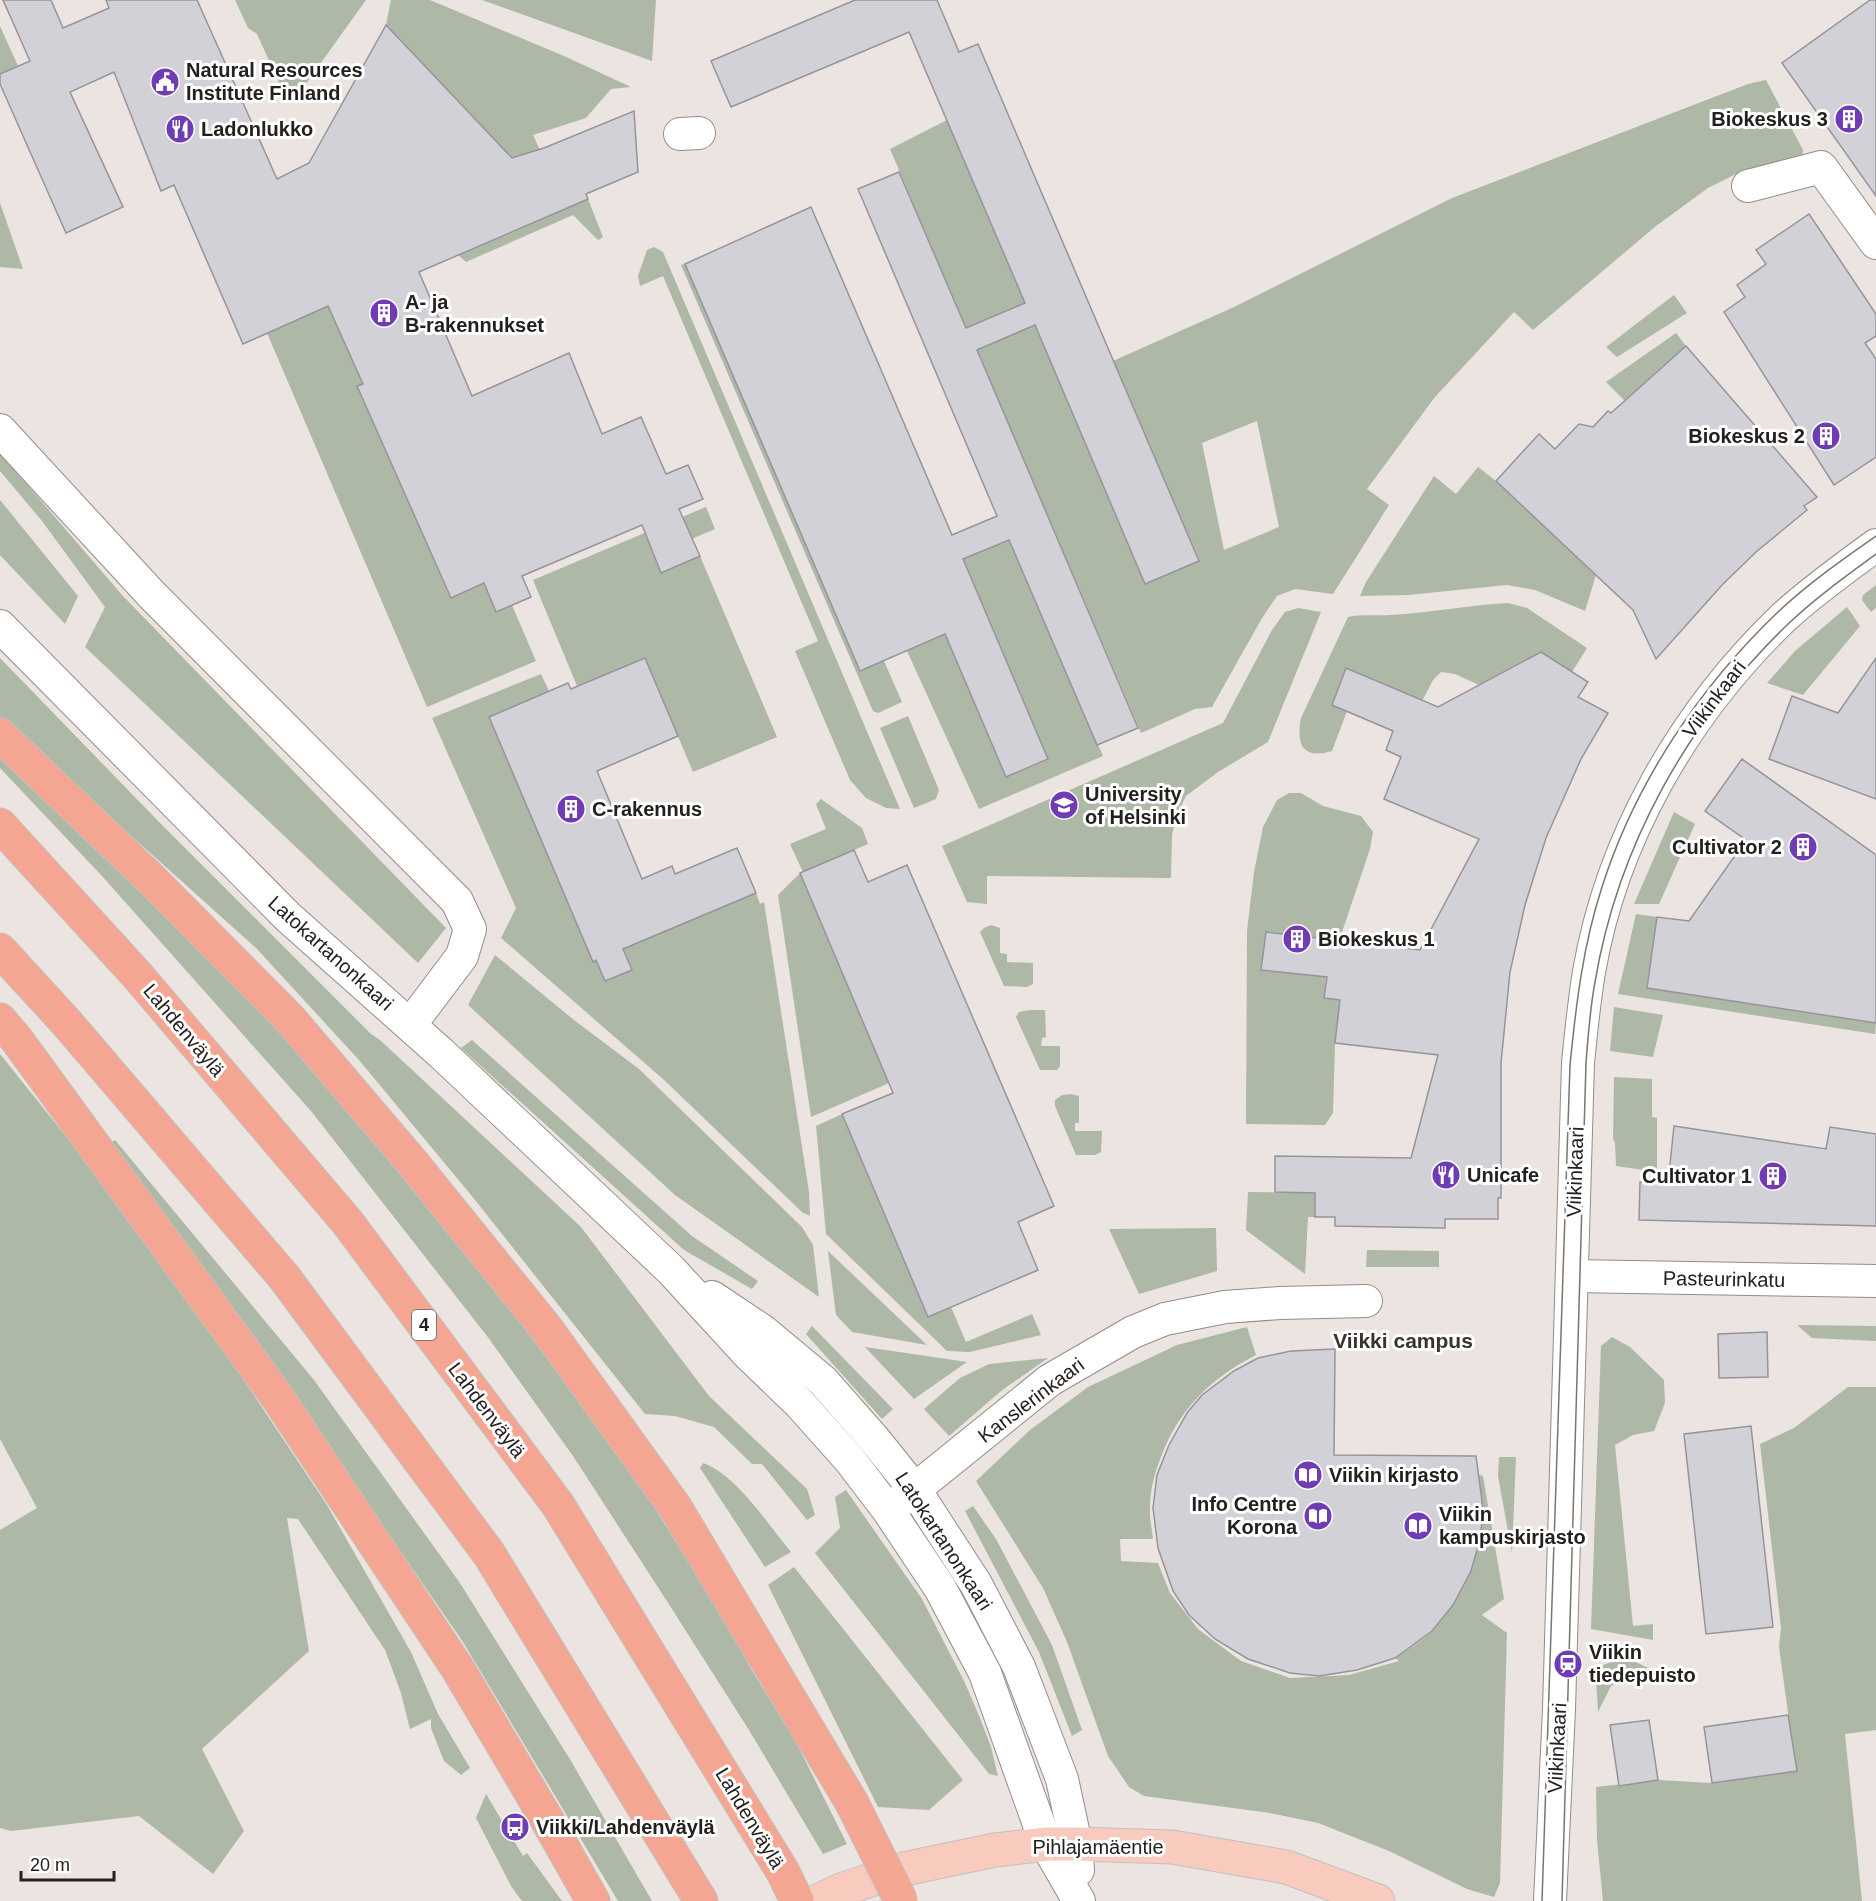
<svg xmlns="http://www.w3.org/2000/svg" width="1876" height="1901" font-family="Helvetica,sans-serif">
<rect width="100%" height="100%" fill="#ece4e0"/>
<!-- green -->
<g fill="#adb8a6" fill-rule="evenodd">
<path d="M235 0H366L300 92 282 89 257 34 248 28Z"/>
<path d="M391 0H430L564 56 631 87 611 89 586 118 533 135 540 150 512 158 386 25Z"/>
<path d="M482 0H656L652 61Z"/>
<path d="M0 26 18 66 0 74Z"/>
<path d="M1766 80 1803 150 1802 158 1765 168 1744 170 1708 188 1656 226 1533 330 1514 312 1435 397 1367 489 1389 505 1333 594 1295 589 1277 596 1262 618 1212 707 1195 709 1141 733 977 350 1035 325 1145 583 1199 560 1113 361 1234 307 1452 198 1748 84ZM1257 421 1279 527 1224 550 1202 443Z"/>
<path d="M947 120 1025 303 966 328 890 149Z"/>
<path d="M588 199 603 237 598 240 573 215 466 262 458 255Z"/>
<path d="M0 203 23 269 0 267Z"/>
<path d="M654 247 663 252 900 809 886 808 866 798 850 780 795 651 818 641 663 276 640 286 638 276 647 250Z"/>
<path d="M685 264 860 670 884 661 902 702 878 713 873 711 681 265Z"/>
<path d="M1674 295 1687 313 1617 357 1606 347Z"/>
<path d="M328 306 363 384 358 387 450 597 484 583 496 612 512 605 536 661 427 707 267 333Z"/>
<path d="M1676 333 1686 346 1644 384 1662 406 1647 423 1606 382Z"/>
<path d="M0 453 122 595 446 928 418 963 85 647 105 607 42 521 0 471Z"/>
<path d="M1478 467 1496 481 1596 575 1585 611 1535 590 1507 585 1408 595 1360 596 1366 582 1434 476 1456 494Z"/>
<path d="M0 500 78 596 65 624 0 555Z"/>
<path d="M706 507 715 529 654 555 661 573 700 556 777 737 693 772 645 658 577 686 533 580Z"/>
<path d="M1009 540 1103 756 979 809 907 651 914 647 922 579 1006 777 1048 760 963 559Z"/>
<path d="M1876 585V608L1871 612 1862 600 1863 595Z"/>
<path d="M1508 603 1527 608 1587 648 1572 672 1541 652 1479 685 1455 674 1441 672 1433 680 1422 701 1346 668 1332 705 1347 711 1332 751C1302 760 1296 744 1301 718L1348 617C1362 614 1376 616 1390 615 1430 613 1468 605 1508 603Z"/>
<path d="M1847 607 1860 626 1803 695 1767 683 1795 651Z"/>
<path d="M1298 608 1321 612 1268 742 1218 772 1186 796 1177 814 1172 835 1171 878 987 876V904L967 902 942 846 1223 723 1272 630 1285 612Z"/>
<path d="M0 658 162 825 371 1034 380 1040 581 1227 709 1396 807 1489 815 1515 807 1520 762 1464H752L714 1427 675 1416 645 1414 471 1195 359 1060 257 949 0 718Z"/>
<path d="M541 674 549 691 489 717 593 961 756 893 760 904 764 902 809 1192 810 1216 802 1212 663 1079 501 938 516 908 432 718Z"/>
<path d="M908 716 939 790 936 799 914 808 880 728Z"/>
<path d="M0 757 223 965 451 1223 633 1473 728 1626 751 1669 796 1742 847 1844 823 1854 749 1730 663 1595 573 1456 487 1336 311 1111 102 876 0 768Z"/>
<path d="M1289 793H1301L1323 806 1361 816 1373 832 1370 849 1339 941 1266 933 1262 970 1326 977 1324 998 1340 1000 1335 1043 1333 1113 1325 1125 1246 1124 1247 931 1254 872 1263 827 1277 800Z"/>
<path d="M821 799 862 828 868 844 803 872 790 844 826 829 816 804Z"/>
<path d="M1674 812 1695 824 1659 904H1634Z"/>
<path d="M800 873 889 1083 811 1117 778 895Z"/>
<path d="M1636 914 1657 917 1647 988 1876 1023 1875 1034 1618 994Z"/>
<path d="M991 925 1000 928V953L1007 954V962L1033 963V984L1027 987 1004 986 980 932 984 928Z"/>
<path d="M495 955 574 1020 639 1069 802 1227 813 1245 819 1297 675 1195 468 1005Z"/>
<path d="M1614 1007 1663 1015 1653 1057 1610 1051Z"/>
<path d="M1030 1010H1045L1046 1037 1042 1038 1041 1046H1060V1066L1057 1070H1040L1016 1017 1019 1012Z"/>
<path d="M472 1040 692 1236 758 1281 752 1289 684 1250 461 1048Z"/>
<path d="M0 1054 73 1145 208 1326 327 1505 411 1652 438 1714 470 1768 461 1775 444 1761 431 1728V1719L410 1729 401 1693 385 1650 298 1519 287 1518 309 1651 202 1749 244 1831 213 1874 139 1816 11 1831 0 1828V1530L37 1508 0 1439Z"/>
<path d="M1614 1077 1652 1079V1117L1657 1118V1172L1616 1166 1615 1142 1613 1140Z"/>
<path d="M1071 1094 1079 1096V1123H1075V1131H1102L1101 1152 1095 1155H1076L1055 1106V1100L1062 1095Z"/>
<path d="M842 1114 928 1317 951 1307 966 1342 1032 1314 1041 1335 970 1352 947 1351 826 1234 816 1126Z"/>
<path d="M115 1140 314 1380 460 1583 571 1761 652 1901H618L463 1642 370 1507 112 1142Z"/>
<path d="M1248 1192 1315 1193V1217H1308L1305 1274 1246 1230Z"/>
<path d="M1216 1228 1217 1271 1139 1294 1109 1229Z"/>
<path d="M1367 1250 1439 1251V1267H1366Z"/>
<path d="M828 1251 927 1345 852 1332 836 1315Z"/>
<path d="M1797 1325 1876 1326V1341L1812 1338Z"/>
<path d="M812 1326 893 1409 882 1419 806 1334Z"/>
<path d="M1247 1327 1256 1355C1211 1378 1179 1409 1161 1457 1155 1472 1150 1490 1150 1506 1149 1517 1152 1528 1153 1539H1120L1121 1561 1158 1563 1170 1593 1198 1629 1241 1661 1290 1678 1349 1675 1399 1661 1395 1658C1407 1650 1422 1641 1432 1631 1473 1589 1487 1532 1479 1475L1483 1476 1504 1599 1482 1615 1507 1633 1500 1883 1494 1897 1467 1889 1389 1851 1318 1823 1270 1813 1144 1796 1129 1787 1108 1756 1067 1642 1043 1588 976 1481 1030 1430 1088 1387 1177 1345Z"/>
<path d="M1612 1337 1630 1347 1664 1380 1665 1403 1654 1431 1633 1435 1615 1445 1633 1626 1653 1624V1640L1591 1629 1601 1346Z"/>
<path d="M865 1347 967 1362 914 1399Z"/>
<path d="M1048 1358 1001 1391 949 1436 924 1409 960 1378 989 1364Z"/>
<path d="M1848 1387H1876V1730L1845 1734 1862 1901H1603L1597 1840 1596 1787 1658 1780 1712 1783 1796 1771 1779 1647 1781 1628 1760 1444 1794 1428Z"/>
<path d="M1499 1457H1516L1512 1553 1498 1476Z"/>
<path d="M703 1463C736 1474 769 1526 791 1552L765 1567 700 1468Z"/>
<path d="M846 1490 922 1599 965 1683 980 1718 991 1747 998 1776 989 1774 815 1553 840 1528 835 1497Z"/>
<path d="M973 1506 996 1539 1052 1645 1082 1730 1072 1736 1039 1652 965 1511Z"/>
<path d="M794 1567 963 1780 929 1810 878 1807 768 1585Z"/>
<path d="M1626 1657 1648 1668 1611 1686 1598 1712 1596 1679 1603 1665Z"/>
<path d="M486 1794 523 1856 527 1853 562 1901H522L511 1886 476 1818Z"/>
</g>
<!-- building -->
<g fill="#d3d1d8" stroke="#96949b" stroke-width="1.5">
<path d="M3 0H51L63 28 109 8 106 0H197L277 179 309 163 386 25 512 158 544 148 634 111 638 172 586 194 588 199 419 272 472 396 569 353 602 434 641 417 666 474 688 465 703 499 679 509 700 556 661 573 642 525 522 576 531 597 496 612 484 583 451 598 357 386 363 384 328 306 243 344 174 185 161 191 114 72 70 92 123 207 66 233 0 84V74L30 61Z"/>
<path d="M855 0H937L959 52 978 44 1199 561 1145 584 1035 325 977 350 1138 728 1097 745 1009 540 963 559 1048 759 1006 777 945 634 860 671 685 264 811 207 952 535 997 516 858 189 899 172 966 328 1025 303 909 32 731 107 711 61Z"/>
<path d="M1870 0H1876V196L1782 63Z"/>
<path d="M1809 214 1876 314V336L1865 343 1876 359V457L1834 485 1724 312 1745 297 1737 285 1766 264 1756 250Z"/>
<path d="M1686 346 1817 497 1804 506 1807 510 1756 552 1723 584 1656 659 1633 610 1496 481 1539 434 1555 449 1579 424 1593 427 1608 411 1611 413Z"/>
<path d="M1541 652 1588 682 1578 697 1608 713 1581 759 1546 838 1525 905 1510 972 1501 1063V1198H1498V1219H1445V1228L1335 1226V1217H1315V1193L1275 1192V1156L1411 1158 1438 1055 1335 1043 1340 1000 1324 998 1327 977 1261 970 1266 932 1420 950 1479 839 1384 799 1401 757 1386 750 1393 731 1332 705 1346 668 1438 707Z"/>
<path d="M645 658 678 736 597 771 642 879 672 866 675 874 737 848 756 893 623 949 632 970 605 981 596 960 593 962 489 717 568 683 571 689Z"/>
<path d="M1876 658V799L1769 759 1792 696 1838 713Z"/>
<path d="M1742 759 1876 855V1023L1647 988 1657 917 1689 921 1746 840 1705 811Z"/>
<path d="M854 850 868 882 907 865 1054 1206 1018 1222 1038 1270 928 1317 842 1114 893 1093 800 873Z"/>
<path d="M1674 1126 1826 1149 1830 1127 1876 1134V1226L1639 1220 1640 1182 1668 1183Z"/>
<path d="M1767 1332 1768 1377 1719 1378 1718 1334Z"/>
<path d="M1335 1349 1334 1455 1476 1456 1482 1501V1524L1477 1550 1471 1571 1453 1605 1432 1631 1395 1658 1357 1670 1319 1676 1290 1673 1248 1659 1215 1639 1189 1615 1173 1591 1158 1548 1153 1508 1157 1475 1169 1445 1187 1413 1202 1395 1234 1371 1258 1358 1291 1351Z"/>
<path d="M1751 1426 1773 1627 1706 1634 1684 1434Z"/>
<path d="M1788 1715 1797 1771 1712 1783 1704 1727Z"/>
<path d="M1649 1720 1658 1780 1619 1786 1610 1725Z"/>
</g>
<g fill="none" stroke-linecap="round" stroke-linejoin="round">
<!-- minor casing -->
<g stroke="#938c88" stroke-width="34">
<g id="minor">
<path d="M680 134 699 133"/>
<path d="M1748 186 1821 167 1876 243"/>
<path d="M0 430 152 595 457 901 470 929 462 956 410 1025"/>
<path d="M0 626 288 917 442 1054 671 1270 748 1354 800 1404 849 1459 888 1510 940 1588 985 1673 1046 1844 1079 1901"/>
<path d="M1572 1276 1876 1281"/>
<path d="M712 1297 763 1331 823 1381 874 1439 915 1490 976 1584 1019 1667 1062 1779 1076 1844 1078 1870"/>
<path d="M899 1502 1050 1380 1133 1332 1165 1319 1225 1307 1280 1303 1366 1301"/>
<path d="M1550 1901 1559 1709 1578 1063C1581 1033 1584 1002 1589 972 1612 838 1685 712 1783 618 1812 591 1845 568 1876 545"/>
</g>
</g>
<!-- major casing -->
<g stroke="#c1c1c0" stroke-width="35">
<path id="major" d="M818 1901 841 1890 904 1869 995 1850 1046 1844H1076L1172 1847 1286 1867 1378 1901"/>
</g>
<!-- highway casing -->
<g stroke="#c1c1c0" stroke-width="35">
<g id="highway">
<path d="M0 735 151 879 289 1018 411 1161 546 1328 675 1507 852 1803"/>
<path d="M0 825 137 975 348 1223 558 1505 783 1872 797 1901"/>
<path d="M0 950 66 1022 284 1277 489 1554 701 1901"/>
<path d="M0 1020 17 1040 278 1398 458 1669 546 1818 593 1901"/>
</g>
</g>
<!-- minor -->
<use href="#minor" stroke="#fff" stroke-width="32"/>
<!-- major -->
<use href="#major" stroke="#f9cabe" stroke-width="33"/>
<!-- highway -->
<use href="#highway" stroke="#f5a692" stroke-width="33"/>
<!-- tram -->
<g stroke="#7a7573" stroke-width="1.5">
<path d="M1542 1901 1570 1065C1576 1005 1583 945 1602 887 1635 783 1700 686 1779 611 1809 583 1843 559 1876 536"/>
<path d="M1562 1901 1586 1063C1588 1036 1590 1009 1595 982 1618 845 1688 721 1787 625 1814 599 1846 576 1876 554"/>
</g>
<!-- highway-bridge casing -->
<g stroke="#c1c1c0" stroke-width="35" stroke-linecap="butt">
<path id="highway-bridge" d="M852 1803 901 1901"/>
</g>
<!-- highway-bridge -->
<use href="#highway-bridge" stroke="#f5a692" stroke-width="33"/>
</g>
<!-- icons -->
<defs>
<g id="civic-disc" transform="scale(1.5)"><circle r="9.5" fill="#6f3cb3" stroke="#fff"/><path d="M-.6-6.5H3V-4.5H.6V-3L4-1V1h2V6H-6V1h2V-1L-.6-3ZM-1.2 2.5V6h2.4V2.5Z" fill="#fff"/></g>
<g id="building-disc" transform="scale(1.5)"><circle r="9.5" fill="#6f3cb3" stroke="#fff"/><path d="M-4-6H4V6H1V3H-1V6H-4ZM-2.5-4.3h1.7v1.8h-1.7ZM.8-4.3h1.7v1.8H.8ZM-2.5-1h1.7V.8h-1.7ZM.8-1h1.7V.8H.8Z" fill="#fff"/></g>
<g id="restaurant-disc" transform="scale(1.5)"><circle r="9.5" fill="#6f3cb3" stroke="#fff"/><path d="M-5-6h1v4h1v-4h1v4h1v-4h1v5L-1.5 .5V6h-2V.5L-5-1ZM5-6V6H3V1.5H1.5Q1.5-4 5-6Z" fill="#fff"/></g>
<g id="university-disc" transform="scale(1.5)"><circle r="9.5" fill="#6f3cb3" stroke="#fff"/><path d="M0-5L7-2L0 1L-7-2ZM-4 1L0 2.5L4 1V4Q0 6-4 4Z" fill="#fff"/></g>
<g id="library-disc" transform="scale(1.5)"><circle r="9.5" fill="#6f3cb3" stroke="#fff"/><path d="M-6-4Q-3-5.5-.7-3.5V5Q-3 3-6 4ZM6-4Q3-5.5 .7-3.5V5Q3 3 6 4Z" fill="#fff"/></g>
<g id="station-disc" transform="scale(1.5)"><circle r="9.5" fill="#6f3cb3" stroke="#fff"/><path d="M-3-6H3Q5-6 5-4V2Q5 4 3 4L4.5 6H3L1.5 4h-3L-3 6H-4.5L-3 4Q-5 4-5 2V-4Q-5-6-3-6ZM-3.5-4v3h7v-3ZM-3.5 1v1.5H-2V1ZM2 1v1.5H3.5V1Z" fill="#fff"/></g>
<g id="bus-disc" transform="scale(1.5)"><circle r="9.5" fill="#6f3cb3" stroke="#fff"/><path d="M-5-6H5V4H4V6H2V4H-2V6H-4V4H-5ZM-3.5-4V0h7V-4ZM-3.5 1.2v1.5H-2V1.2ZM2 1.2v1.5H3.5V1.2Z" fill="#fff"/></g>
</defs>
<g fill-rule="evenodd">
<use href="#civic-disc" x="165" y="82"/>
<use href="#building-disc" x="1849" y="119"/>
<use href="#restaurant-disc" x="180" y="129"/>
<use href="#building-disc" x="384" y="313"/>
<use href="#building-disc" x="1826" y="436"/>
<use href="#university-disc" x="1064" y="805"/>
<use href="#building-disc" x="571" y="809"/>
<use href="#building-disc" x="1803" y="847"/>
<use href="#building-disc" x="1297" y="939"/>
<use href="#restaurant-disc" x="1446" y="1175"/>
<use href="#building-disc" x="1773" y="1176"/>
<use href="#library-disc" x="1308" y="1475"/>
<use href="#library-disc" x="1318" y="1516"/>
<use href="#library-disc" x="1418" y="1526"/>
<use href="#station-disc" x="1568" y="1664"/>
<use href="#bus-disc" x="515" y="1827"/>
</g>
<g text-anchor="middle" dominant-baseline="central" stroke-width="6" stroke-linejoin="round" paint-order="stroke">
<!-- shield labels -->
<rect fill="#fff" stroke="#656362" stroke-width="1.5" x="412" y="1310" width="24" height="30" rx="4.5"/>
<g font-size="18" font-weight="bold" fill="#23201f">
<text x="424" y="1325">4</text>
</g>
<!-- poi labels -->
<g font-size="20" font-weight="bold" fill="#23201f" stroke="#fff" text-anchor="start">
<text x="186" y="70">Natural Resources<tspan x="186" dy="23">Institute Finland</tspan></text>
<text x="1828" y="119" text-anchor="end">Biokeskus 3</text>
<text x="201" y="129">Ladonlukko</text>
<text x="405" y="302">A- ja<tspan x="405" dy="23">B-rakennukset</tspan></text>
<text x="1805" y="436" text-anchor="end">Biokeskus 2</text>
<text x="1085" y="794">University<tspan x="1085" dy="23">of Helsinki</tspan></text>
<text x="592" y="809">C-rakennus</text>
<text x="1782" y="847" text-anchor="end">Cultivator 2</text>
<text x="1318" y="939">Biokeskus 1</text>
<text x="1467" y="1175">Unicafe</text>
<text x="1752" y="1176" text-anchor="end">Cultivator 1</text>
<text x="1329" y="1475">Viikin kirjasto</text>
<text x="1297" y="1504" text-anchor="end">Info Centre<tspan x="1297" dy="23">Korona</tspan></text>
<text x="1439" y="1514">Viikin<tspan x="1439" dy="23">kampuskirjasto</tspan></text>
<text x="1589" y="1652">Viikin<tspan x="1589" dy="23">tiedepuisto</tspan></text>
<text x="536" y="1827">Viikki/Lahdenväylä</text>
</g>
<!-- street labels -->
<g font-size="20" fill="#23201f" stroke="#fff">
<text transform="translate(1714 699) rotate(-53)">Viikinkaari</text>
<text transform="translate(331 953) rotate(42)">Latokartanonkaari</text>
<text transform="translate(184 1030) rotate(50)">Lahdenväylä</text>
<text transform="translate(1575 1172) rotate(-88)">Viikinkaari</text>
<text transform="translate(1724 1279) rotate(1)">Pasteurinkatu</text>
<text transform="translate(1031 1400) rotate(-37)">Kanslerinkaari</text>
<text transform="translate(487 1410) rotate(53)">Lahdenväylä</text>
<text transform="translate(944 1541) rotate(57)">Latokartanonkaari</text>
<text transform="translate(1557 1748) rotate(-87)">Viikinkaari</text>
<text transform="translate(750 1818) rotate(59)">Lahdenväylä</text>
<text x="1098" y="1847">Pihlajamäentie</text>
</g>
<!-- neighbourhood labels -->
<g font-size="21" font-weight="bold" fill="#383230" stroke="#fff">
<text x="1403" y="1340">Viikki campus</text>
</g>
</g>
<!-- scale -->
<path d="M21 1871v9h93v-9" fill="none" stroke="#23201f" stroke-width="3"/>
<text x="30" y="1871" font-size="18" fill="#23201f" stroke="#ffffff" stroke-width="4.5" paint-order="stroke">20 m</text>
</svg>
